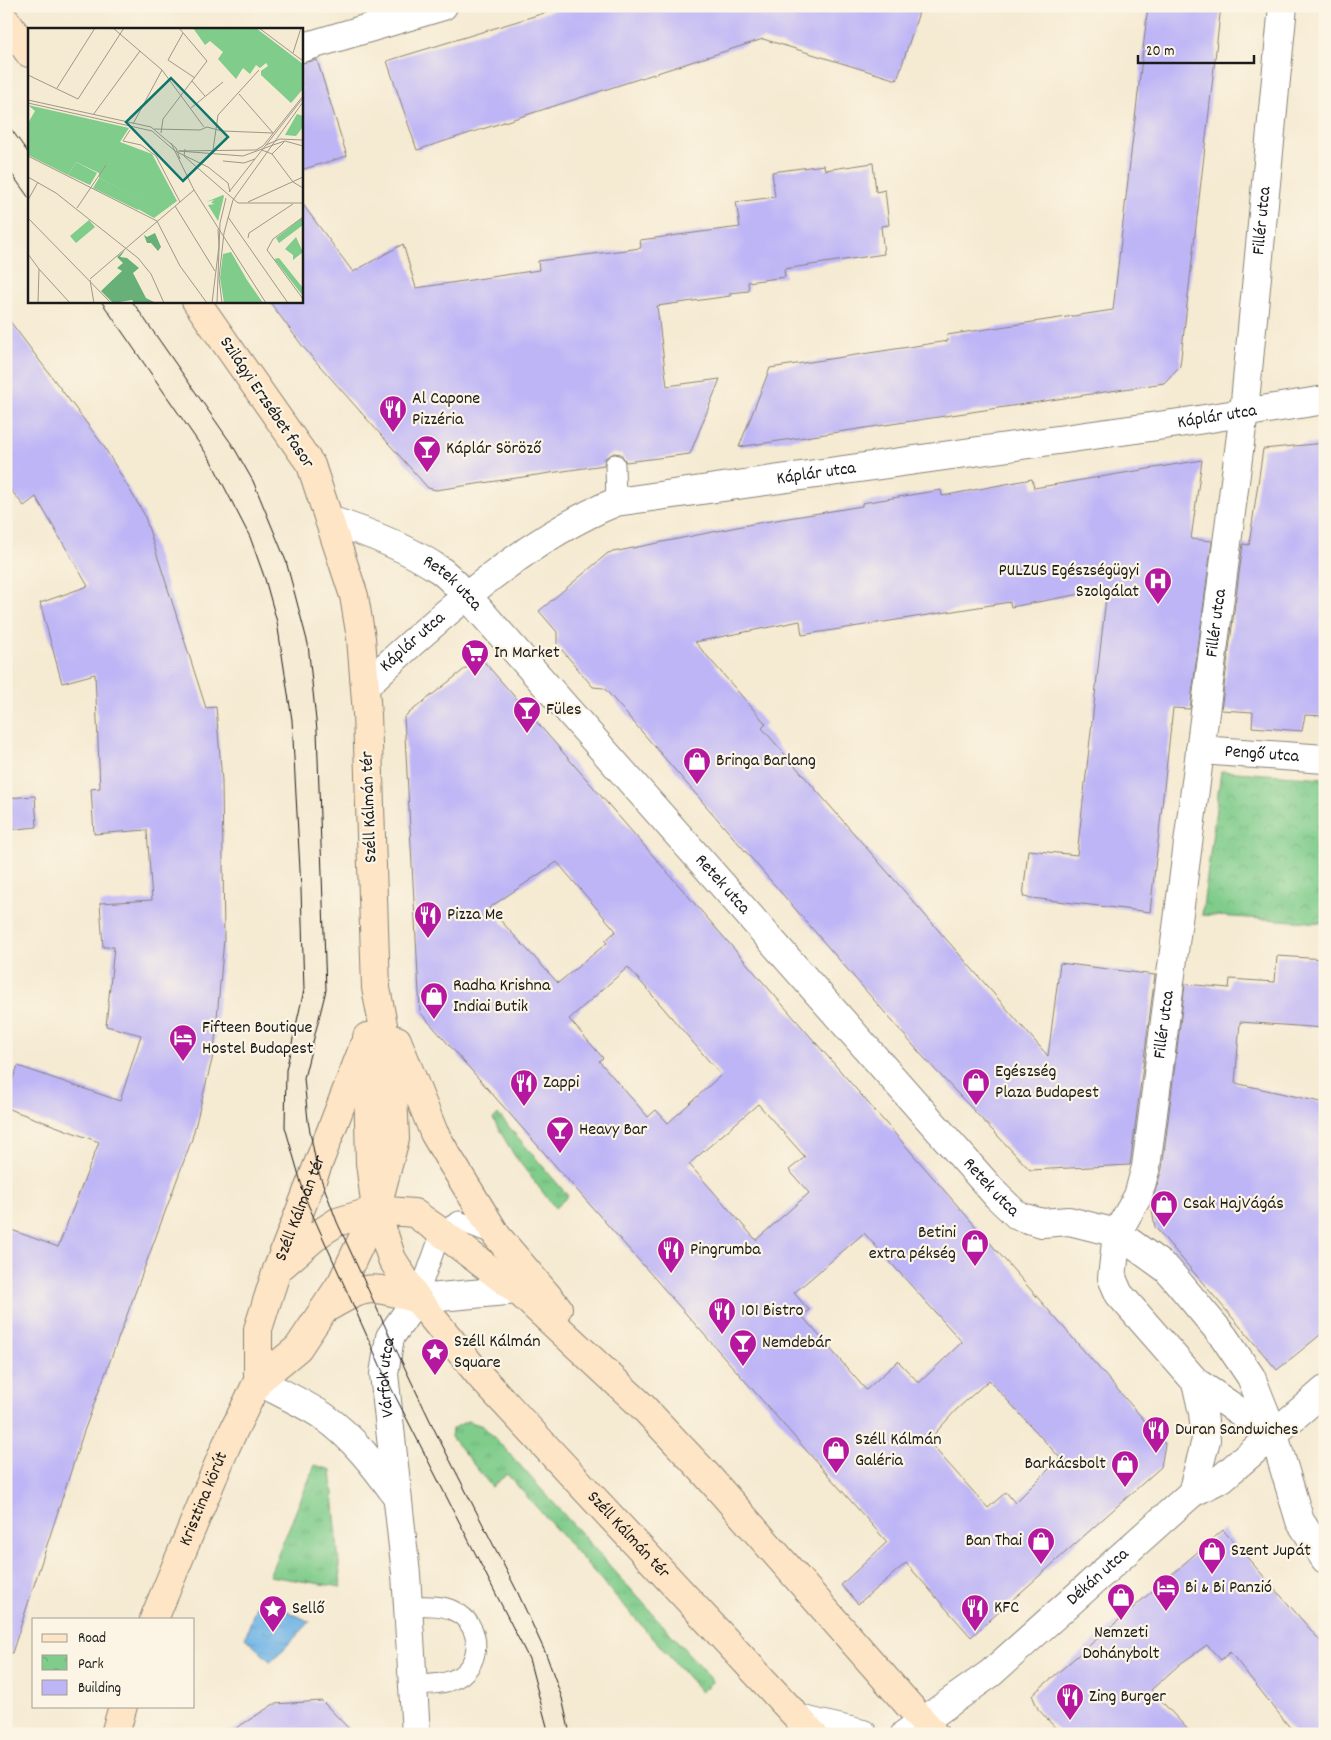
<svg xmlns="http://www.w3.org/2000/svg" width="1331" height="1740" font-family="Dekko,sans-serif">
<defs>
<pattern id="grass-tufts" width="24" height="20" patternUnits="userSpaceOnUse" patternTransform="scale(1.25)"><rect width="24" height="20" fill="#7fcc8b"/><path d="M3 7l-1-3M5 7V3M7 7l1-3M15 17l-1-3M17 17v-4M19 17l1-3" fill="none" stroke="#6daf77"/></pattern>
<pattern id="park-crowns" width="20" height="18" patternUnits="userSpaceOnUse" patternTransform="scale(1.25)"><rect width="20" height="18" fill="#7fcc8b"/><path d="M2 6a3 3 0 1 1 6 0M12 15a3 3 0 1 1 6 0" fill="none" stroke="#6daf77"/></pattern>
<pattern id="water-ripples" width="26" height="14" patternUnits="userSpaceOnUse" patternTransform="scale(1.25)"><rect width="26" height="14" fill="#70b4e6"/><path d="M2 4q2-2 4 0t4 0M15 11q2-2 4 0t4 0" fill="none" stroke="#609ac5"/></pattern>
</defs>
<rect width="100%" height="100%" fill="#fcf5e5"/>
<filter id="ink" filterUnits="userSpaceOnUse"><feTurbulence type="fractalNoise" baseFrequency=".02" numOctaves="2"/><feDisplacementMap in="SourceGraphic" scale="10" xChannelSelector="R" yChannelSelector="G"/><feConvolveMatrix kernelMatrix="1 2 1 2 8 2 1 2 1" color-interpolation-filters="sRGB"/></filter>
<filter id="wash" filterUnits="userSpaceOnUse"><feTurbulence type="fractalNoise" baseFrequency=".0096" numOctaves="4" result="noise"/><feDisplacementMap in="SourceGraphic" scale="20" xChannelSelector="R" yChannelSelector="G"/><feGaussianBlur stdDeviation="1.12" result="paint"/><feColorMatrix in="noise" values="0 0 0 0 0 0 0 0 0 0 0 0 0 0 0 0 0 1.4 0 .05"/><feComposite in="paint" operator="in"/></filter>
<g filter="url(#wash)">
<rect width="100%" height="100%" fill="#f5ead2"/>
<!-- grass -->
<g fill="url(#grass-tufts)" stroke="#4e7454">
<path d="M498 1114 568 1196 555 1208 514 1155 493 1119Z"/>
<path d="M467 1421 483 1426 508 1452 713 1681 701 1692 507 1474 492 1487 451 1437 452 1429Z"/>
<path d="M315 1465 331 1470 341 1587 269 1576Z"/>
</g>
<!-- park -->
<path fill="url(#park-crowns)" stroke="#4e7454" d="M1221 771 1325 778V923L1202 915Z"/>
<!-- water -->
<path fill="url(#water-ripples)" stroke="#466881" d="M259 1597 310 1622 271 1662 245 1638Z"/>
<g id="blocks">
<!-- building -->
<g fill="#beb5f6" fill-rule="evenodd">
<path d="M567 6H921L897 80 763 39 417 150 387 61Z"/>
<path d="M1148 6H1221L1180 366 1164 383 739 447 770 368 948 341 947 335 1113 310Z"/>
<path d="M317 60 347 156 301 170V63Z"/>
<path d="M873 163 876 192 885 190 889 225 881 226 884 254 784 269 785 277 748 282 749 291 730 293V296L657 306 667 386 720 379 690 454 626 462 621 454 614 453 605 458 604 465 436 490 428 488 304 348 269 301H301V202L353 272 403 244 416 288 539 270 538 261 641 248 640 240 740 227 736 202 775 197 772 172 824 165 825 170Z"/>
<path d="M6 316 103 445 144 514 206 708 216 707 222 781 224 939 214 1052 192 1139 83 1434 12 1653 6 1652V1228L58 1247 99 1142 6 1108V1095L18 1066 120 1101 141 1035 106 1026 114 947H103L100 903 152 900 147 830 94 834 91 789 100 788 95 674 62 683 40 603 88 586 36 497 24 506 6 484Z"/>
<path d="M1325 443V716L1305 715 1302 731 1252 727 1253 712 1221 710 1243 544 1249 545 1263 449Z"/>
<path d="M1202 460 1191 539 1212 541 1190 709 1173 708 1150 912 1023 897 1028 850 1077 855 1107 589 1011 607 1010 602 802 635 800 621 695 642 766 724 762 728 1048 1056 1060 963 1155 975 1130 1165 1030 1170 925 1059 604 688 593 687 557 644V632L539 611 608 553 752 524 862 506V503L941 490 942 496 1032 479 1034 488Z"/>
<path d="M480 657 1165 1444 1161 1467 971 1637 906 1563 858 1604 841 1585 887 1542 420 1012 404 717ZM557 862 616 931 605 941 607 943 558 983 489 908ZM628 967 721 1075 668 1123 656 1110 648 1117 599 1061 603 1058 569 1019ZM758 1104 805 1157 789 1170 809 1193 756 1240 689 1164ZM864 1233 962 1342 919 1383 898 1361 866 1390 802 1316 809 1310 794 1293ZM989 1380 1060 1458 1015 1503 1006 1492 988 1508 928 1441 956 1410Z"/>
<path d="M35 796 37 827 6 830V798Z"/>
<path d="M1277 956 1325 959V1028L1240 1022 1235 1083 1325 1103V1331L1277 1370 1155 1227 1151 1204 1162 1169 1185 984 1229 988 1230 979 1275 982Z"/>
<path d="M1223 1530 1325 1646V1734H1295L1230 1652 1221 1660 1207 1645 1180 1664 1151 1690 1192 1734H1061L1038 1709 1032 1695Z"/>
<path d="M322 1701 354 1734H227L274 1704Z"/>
</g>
</g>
</g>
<g filter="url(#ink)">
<use href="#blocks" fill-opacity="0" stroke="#888377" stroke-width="1"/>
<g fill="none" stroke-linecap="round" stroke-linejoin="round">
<!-- lane casing -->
<g stroke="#888377" stroke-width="21">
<g id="lane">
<path d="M615 464 616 502"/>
<path d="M417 1299 441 1232 459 1221 497 1236"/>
<path d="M408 1606C423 1606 441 1604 454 1611 484 1625 483 1668 452 1680 441 1685 426 1684 414 1685"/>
</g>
</g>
<!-- street casing -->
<g stroke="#888377" stroke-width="30">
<g id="street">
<path d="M301 48 443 6"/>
<path id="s1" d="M329 520C368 532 406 547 440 570 450 577 459 588 468 597L997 1196 1018 1216 1042 1223 1069 1221 1117 1233 1167 1269 1224 1337 1251 1377 1274 1435 1300 1521 1325 1559"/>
<path id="s2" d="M365 686C434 621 528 537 616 502L1179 423 1325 400"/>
<path id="s3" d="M1200 750 1325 759"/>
<path d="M258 1381C279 1392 303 1403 323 1416 353 1437 375 1466 396 1495"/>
<path id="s4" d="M1274 1435 1196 1382 1119 1294 1112 1278 1117 1233 1138 1196 1146 1167 1244 412 1283 6"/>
<path d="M1192 1493 1206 1440 1203 1413 1196 1382"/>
<path d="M799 1719 863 1734"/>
<path id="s5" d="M416 1734 406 1574 384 1374 390 1337 417 1299 517 1290"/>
<path id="s6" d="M905 1734 991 1673 1192 1493 1222 1478 1325 1390"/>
</g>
</g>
<!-- secondary casing -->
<g stroke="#888377" stroke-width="30">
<g id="secondary">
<path d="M6 21 29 53"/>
<path id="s7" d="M367 1037 370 1163 376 1210 392 1259 417 1299 480 1376 813 1734"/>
<path d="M397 1040 434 1133 447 1155 497 1236 558 1308"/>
<path d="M277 1270 320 1233 337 1222 376 1210 414 1213 441 1232 517 1290 642 1406 705 1473 934 1734"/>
<path d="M325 1309C368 1284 370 1285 417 1299"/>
<path id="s8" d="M258 1381V1329L277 1270 363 1048"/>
<path id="s9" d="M154 1619 226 1446 258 1381 298 1348 342 1282 376 1210 395 1139 392 1072 376 988 367 714 361 638 354 596 311 465 196 301"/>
<path d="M115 1734 123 1706"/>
</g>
</g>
<!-- lane -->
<use href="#lane" stroke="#fff" stroke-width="19"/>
<!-- street -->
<use href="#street" stroke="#fff" stroke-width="28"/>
<!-- secondary -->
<use href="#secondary" stroke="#fde5c5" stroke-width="28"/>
<!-- tram -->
<g stroke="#1c1c1c" stroke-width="1">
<path d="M6 122 29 154"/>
<path d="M6 166 29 198"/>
<path d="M101 301 210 459 250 537 265 579 277 622 292 720 301 889 304 990 286 1070 285 1127 306 1200 384 1374 529 1659 549 1734"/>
<path d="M132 301 233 446 253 481 286 561 308 644 317 730 326 990 304 1078 308 1121 317 1168 337 1222 390 1337 435 1431 517 1591 546 1654 562 1698 570 1734"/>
</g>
</g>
</g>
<!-- icons -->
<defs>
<g id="restaurant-pin" transform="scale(1.4375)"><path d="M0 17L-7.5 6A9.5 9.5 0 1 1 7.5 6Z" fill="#b5179e" stroke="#fcf5e5"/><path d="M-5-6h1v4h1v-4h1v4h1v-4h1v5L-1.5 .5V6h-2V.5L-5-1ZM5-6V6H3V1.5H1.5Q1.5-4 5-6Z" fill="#fff"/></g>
<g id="bar-pin" transform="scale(1.4375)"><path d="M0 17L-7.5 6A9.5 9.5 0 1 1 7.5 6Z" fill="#b5179e" stroke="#fcf5e5"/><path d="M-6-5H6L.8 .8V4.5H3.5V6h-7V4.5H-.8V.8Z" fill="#fff"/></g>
<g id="hospital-pin" transform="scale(1.4375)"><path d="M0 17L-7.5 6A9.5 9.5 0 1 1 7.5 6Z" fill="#b5179e" stroke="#fcf5e5"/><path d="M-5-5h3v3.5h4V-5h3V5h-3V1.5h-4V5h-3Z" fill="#fff"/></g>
<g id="supermarket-pin" transform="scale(1.4375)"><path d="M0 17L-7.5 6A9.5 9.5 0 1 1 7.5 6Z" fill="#b5179e" stroke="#fcf5e5"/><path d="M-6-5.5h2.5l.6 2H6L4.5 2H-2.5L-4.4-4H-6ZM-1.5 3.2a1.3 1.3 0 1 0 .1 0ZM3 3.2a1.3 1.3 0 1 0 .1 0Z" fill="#fff"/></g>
<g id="shop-pin" transform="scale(1.4375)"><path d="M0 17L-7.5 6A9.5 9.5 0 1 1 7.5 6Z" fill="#b5179e" stroke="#fcf5e5"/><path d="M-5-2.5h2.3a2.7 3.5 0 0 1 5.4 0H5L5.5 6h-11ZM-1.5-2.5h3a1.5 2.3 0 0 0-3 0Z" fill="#fff"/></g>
<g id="hotel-pin" transform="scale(1.4375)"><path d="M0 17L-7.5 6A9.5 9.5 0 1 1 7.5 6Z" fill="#b5179e" stroke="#fcf5e5"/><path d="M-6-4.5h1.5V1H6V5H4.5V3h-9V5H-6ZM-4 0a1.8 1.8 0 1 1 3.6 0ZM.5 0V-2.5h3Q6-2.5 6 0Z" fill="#fff"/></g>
<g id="sight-pin" transform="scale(1.4375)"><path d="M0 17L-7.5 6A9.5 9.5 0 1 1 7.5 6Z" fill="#b5179e" stroke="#fcf5e5"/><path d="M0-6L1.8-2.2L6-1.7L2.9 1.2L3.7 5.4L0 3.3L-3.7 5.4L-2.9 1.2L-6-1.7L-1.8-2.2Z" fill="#fff"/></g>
</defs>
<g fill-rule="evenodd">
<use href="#restaurant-pin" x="393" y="409"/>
<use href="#bar-pin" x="427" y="449"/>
<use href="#hospital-pin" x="1158" y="581"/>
<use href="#supermarket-pin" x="475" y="653"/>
<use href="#bar-pin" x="527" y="710"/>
<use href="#shop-pin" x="697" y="761"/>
<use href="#restaurant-pin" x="428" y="915"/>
<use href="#shop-pin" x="434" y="996"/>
<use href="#hotel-pin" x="183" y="1038"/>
<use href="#shop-pin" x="976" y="1082"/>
<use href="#restaurant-pin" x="524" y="1083"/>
<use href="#bar-pin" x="560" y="1130"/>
<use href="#shop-pin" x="1164" y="1204"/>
<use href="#shop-pin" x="975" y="1243"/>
<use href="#restaurant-pin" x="671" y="1250"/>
<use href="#restaurant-pin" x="722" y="1311"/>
<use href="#bar-pin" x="743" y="1343"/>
<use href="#sight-pin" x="435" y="1352"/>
<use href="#restaurant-pin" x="1156" y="1430"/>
<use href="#shop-pin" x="836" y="1450"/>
<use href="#shop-pin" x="1125" y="1464"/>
<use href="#shop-pin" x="1041" y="1541"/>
<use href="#shop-pin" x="1212" y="1551"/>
<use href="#hotel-pin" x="1166" y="1588"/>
<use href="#shop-pin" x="1121" y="1597"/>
<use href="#restaurant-pin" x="975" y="1608"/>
<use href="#sight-pin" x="273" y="1609"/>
<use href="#restaurant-pin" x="1070" y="1697"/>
</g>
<g text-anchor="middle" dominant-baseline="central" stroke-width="4.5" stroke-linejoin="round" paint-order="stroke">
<!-- street labels -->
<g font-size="18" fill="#1c1c1c" stroke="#fcf5e5">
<text stroke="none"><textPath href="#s4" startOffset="1300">Fillér utca</textPath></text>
<text transform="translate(266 403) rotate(56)">Szilágyi Erzsébet fasor</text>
<text stroke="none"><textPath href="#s2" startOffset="920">Káplár utca</textPath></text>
<text stroke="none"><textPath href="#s2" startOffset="515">Káplár utca</textPath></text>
<text stroke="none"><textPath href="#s1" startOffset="140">Retek utca</textPath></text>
<text stroke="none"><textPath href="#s4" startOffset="895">Fillér utca</textPath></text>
<text stroke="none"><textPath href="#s2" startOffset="65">Káplár utca</textPath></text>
<text stroke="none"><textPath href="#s3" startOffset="62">Pengő utca</textPath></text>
<text transform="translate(370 807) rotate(-92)">Széll Kálmán tér</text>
<text stroke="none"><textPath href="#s1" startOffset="545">Retek utca</textPath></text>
<text stroke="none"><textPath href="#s4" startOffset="490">Fillér utca</textPath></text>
<text stroke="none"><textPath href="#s1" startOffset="950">Retek utca</textPath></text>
<text stroke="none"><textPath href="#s8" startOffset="180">Széll Kálmán tér</textPath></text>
<text stroke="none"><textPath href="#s5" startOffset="358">Várfok utca</textPath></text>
<text stroke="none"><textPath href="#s9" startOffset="130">Krisztina körút</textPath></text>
<text stroke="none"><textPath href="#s7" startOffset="589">Széll Kálmán tér</textPath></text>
<text stroke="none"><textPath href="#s6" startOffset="249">Dékán utca</textPath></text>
</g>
<!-- poi labels -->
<g font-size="18" fill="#1c1c1c" stroke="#fcf5e5" text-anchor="start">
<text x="412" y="399">Al Capone<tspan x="412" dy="21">Pizzéria</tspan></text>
<text x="446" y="449">Káplár Söröző</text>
<text x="1139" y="571" text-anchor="end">PULZUS Egészségügyi<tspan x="1139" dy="21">Szolgálat</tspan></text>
<text x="494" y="653">In Market</text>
<text x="546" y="710">Füles</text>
<text x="716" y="761">Bringa Barlang</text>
<text x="447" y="915">Pizza Me</text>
<text x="453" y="986">Radha Krishna<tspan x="453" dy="21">Indiai Butik</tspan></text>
<text x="202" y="1028">Fifteen Boutique<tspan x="202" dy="21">Hostel Budapest</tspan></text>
<text x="995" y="1072">Egészség<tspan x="995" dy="21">Plaza Budapest</tspan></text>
<text x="543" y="1083">Zappi</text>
<text x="579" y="1130">Heavy Bar</text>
<text x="1183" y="1204">Csak HajVágás</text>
<text x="956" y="1233" text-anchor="end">Betini<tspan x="956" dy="21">extra pékség</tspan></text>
<text x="690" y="1250">Pingrumba</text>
<text x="741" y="1311">101 Bistro</text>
<text x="454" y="1342">Széll Kálmán<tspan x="454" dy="21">Square</tspan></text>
<text x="762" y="1343">Nemdebár</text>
<text x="1175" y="1430">Duran Sandwiches</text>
<text x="855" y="1440">Széll Kálmán<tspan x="855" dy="21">Galéria</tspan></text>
<text x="1106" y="1464" text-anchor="end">Barkácsbolt</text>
<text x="1022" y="1541" text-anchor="end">Ban Thai</text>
<text x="1231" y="1551">Szent Jupát</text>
<text x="1185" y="1588">Bi &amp; Bi Panzió</text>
<text x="994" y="1608">KFC</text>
<text x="292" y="1609">Sellő</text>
<text x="1121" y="1633" text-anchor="middle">Nemzeti<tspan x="1121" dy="21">Dohánybolt</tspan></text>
<text x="1089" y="1697">Zing Burger</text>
</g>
</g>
<!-- overview -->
<g transform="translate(28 28)">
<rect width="275" height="275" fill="#f5ead2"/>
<path d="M195 167 196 168 190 193 180 177 187 176 183 175 186 172 178 174ZM251 230 275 260V268L246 231Z" fill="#7fcc8b"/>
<path d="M127 205 133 219 130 223 123 215H119L116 207 119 209ZM97 222 92 229 99 230 111 240 105 245 118 270 128 275H106L104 272 85 275 73 263 94 243 89 240 95 235 89 229Z" fill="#67b077"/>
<path d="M165 0H228L275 36V61L263 75 233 47V43L240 38 238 35 232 40 228 37 222 46 215 40 208 51 190 31 195 24 182 13 177 17ZM0 77 101 100 92 114 124 126 149 173 126 190 110 181 114 172 71 150V145L48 134 40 147 0 127V95L7 83ZM269 86 275 88V99L268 108 257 107ZM275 189V197L251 215 248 210ZM61 192 67 199 48 215 42 208ZM203 224 219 252 235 275H196L192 250 195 226Z" fill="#7fcc8b"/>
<path d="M268 209 275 224 265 232V227L257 221Z" fill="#7fcc8b"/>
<path d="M48 134 69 145 62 157 40 147ZM71 150 115 172 110 182 65 160Z" fill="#7fcc8b"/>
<path fill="none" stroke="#9e9889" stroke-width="1" d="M85 0 134 42 176 99M231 0 275 33M155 5 140 32 167 50M265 25 273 0M0 47 50 71M164 53 177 68M29 60 67 0M50 71 96 0M0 72 123 99 148 120 152 131M0 75 124 103 147 123 180 139 200 155 202 164M163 80 195 54M65 87 112 23M105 96 134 42M126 101 172 102 179 99 194 103 245 105 211 66M102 102 95 113 113 117 128 128 152 174M133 105 135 91 179 33 151 0M143 115 166 162 238 275M238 117 252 111 275 112M245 117 257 113 275 118M157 121 156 128 210 175H275M185 122 190 87 231 42M234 122 244 126 265 154 275 160M150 123 228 122 235 118 275 68M151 123 215 128 245 117M244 126 256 114M0 128 129 193 152 238 179 275M195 133 216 135 227 131M0 149 28 165 110 230 123 246 136 275M201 164 275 70M0 172 10 154M220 174 275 149M147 178 187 243M49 180 78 137M200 189 260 275M275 189 245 211 239 222 275 271M0 190 83 275M220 210 221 205 265 176M0 226 11 241 10 275M11 241 42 275M62 251 166 162M62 252 66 275M184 275 191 218 190 201M189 275 192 195 198 170M194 275 191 250 196 205 205 172 275 74"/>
<path fill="#0f766e" fill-opacity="0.15" stroke="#0f766e" stroke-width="2.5" d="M143 50 200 109 155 153 98 94Z"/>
<rect width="275" height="275" fill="none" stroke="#1c1c1c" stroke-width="2.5"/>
</g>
<!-- margin -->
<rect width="1331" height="1740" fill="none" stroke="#fcf5e5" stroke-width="25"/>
<!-- legend -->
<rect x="32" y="1618" width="162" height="90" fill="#fcf5e5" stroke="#a29e95"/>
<rect x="42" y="1634" width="25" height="8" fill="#fde5c5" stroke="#a29e95"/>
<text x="78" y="1642" font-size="15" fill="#1c1c1c">Road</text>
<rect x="42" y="1655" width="25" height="15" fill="url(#park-crowns)" stroke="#a29e95"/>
<text x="78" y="1668" font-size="15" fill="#1c1c1c">Park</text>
<rect x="42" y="1680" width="25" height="15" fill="#beb5f6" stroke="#a29e95"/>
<text x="78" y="1692" font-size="15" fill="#1c1c1c">Building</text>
<!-- scale -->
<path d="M1138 55v8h116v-8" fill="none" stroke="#1c1c1c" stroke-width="2.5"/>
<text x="1146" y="55" font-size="15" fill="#1c1c1c" stroke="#fcf5e5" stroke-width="4" paint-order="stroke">20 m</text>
</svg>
